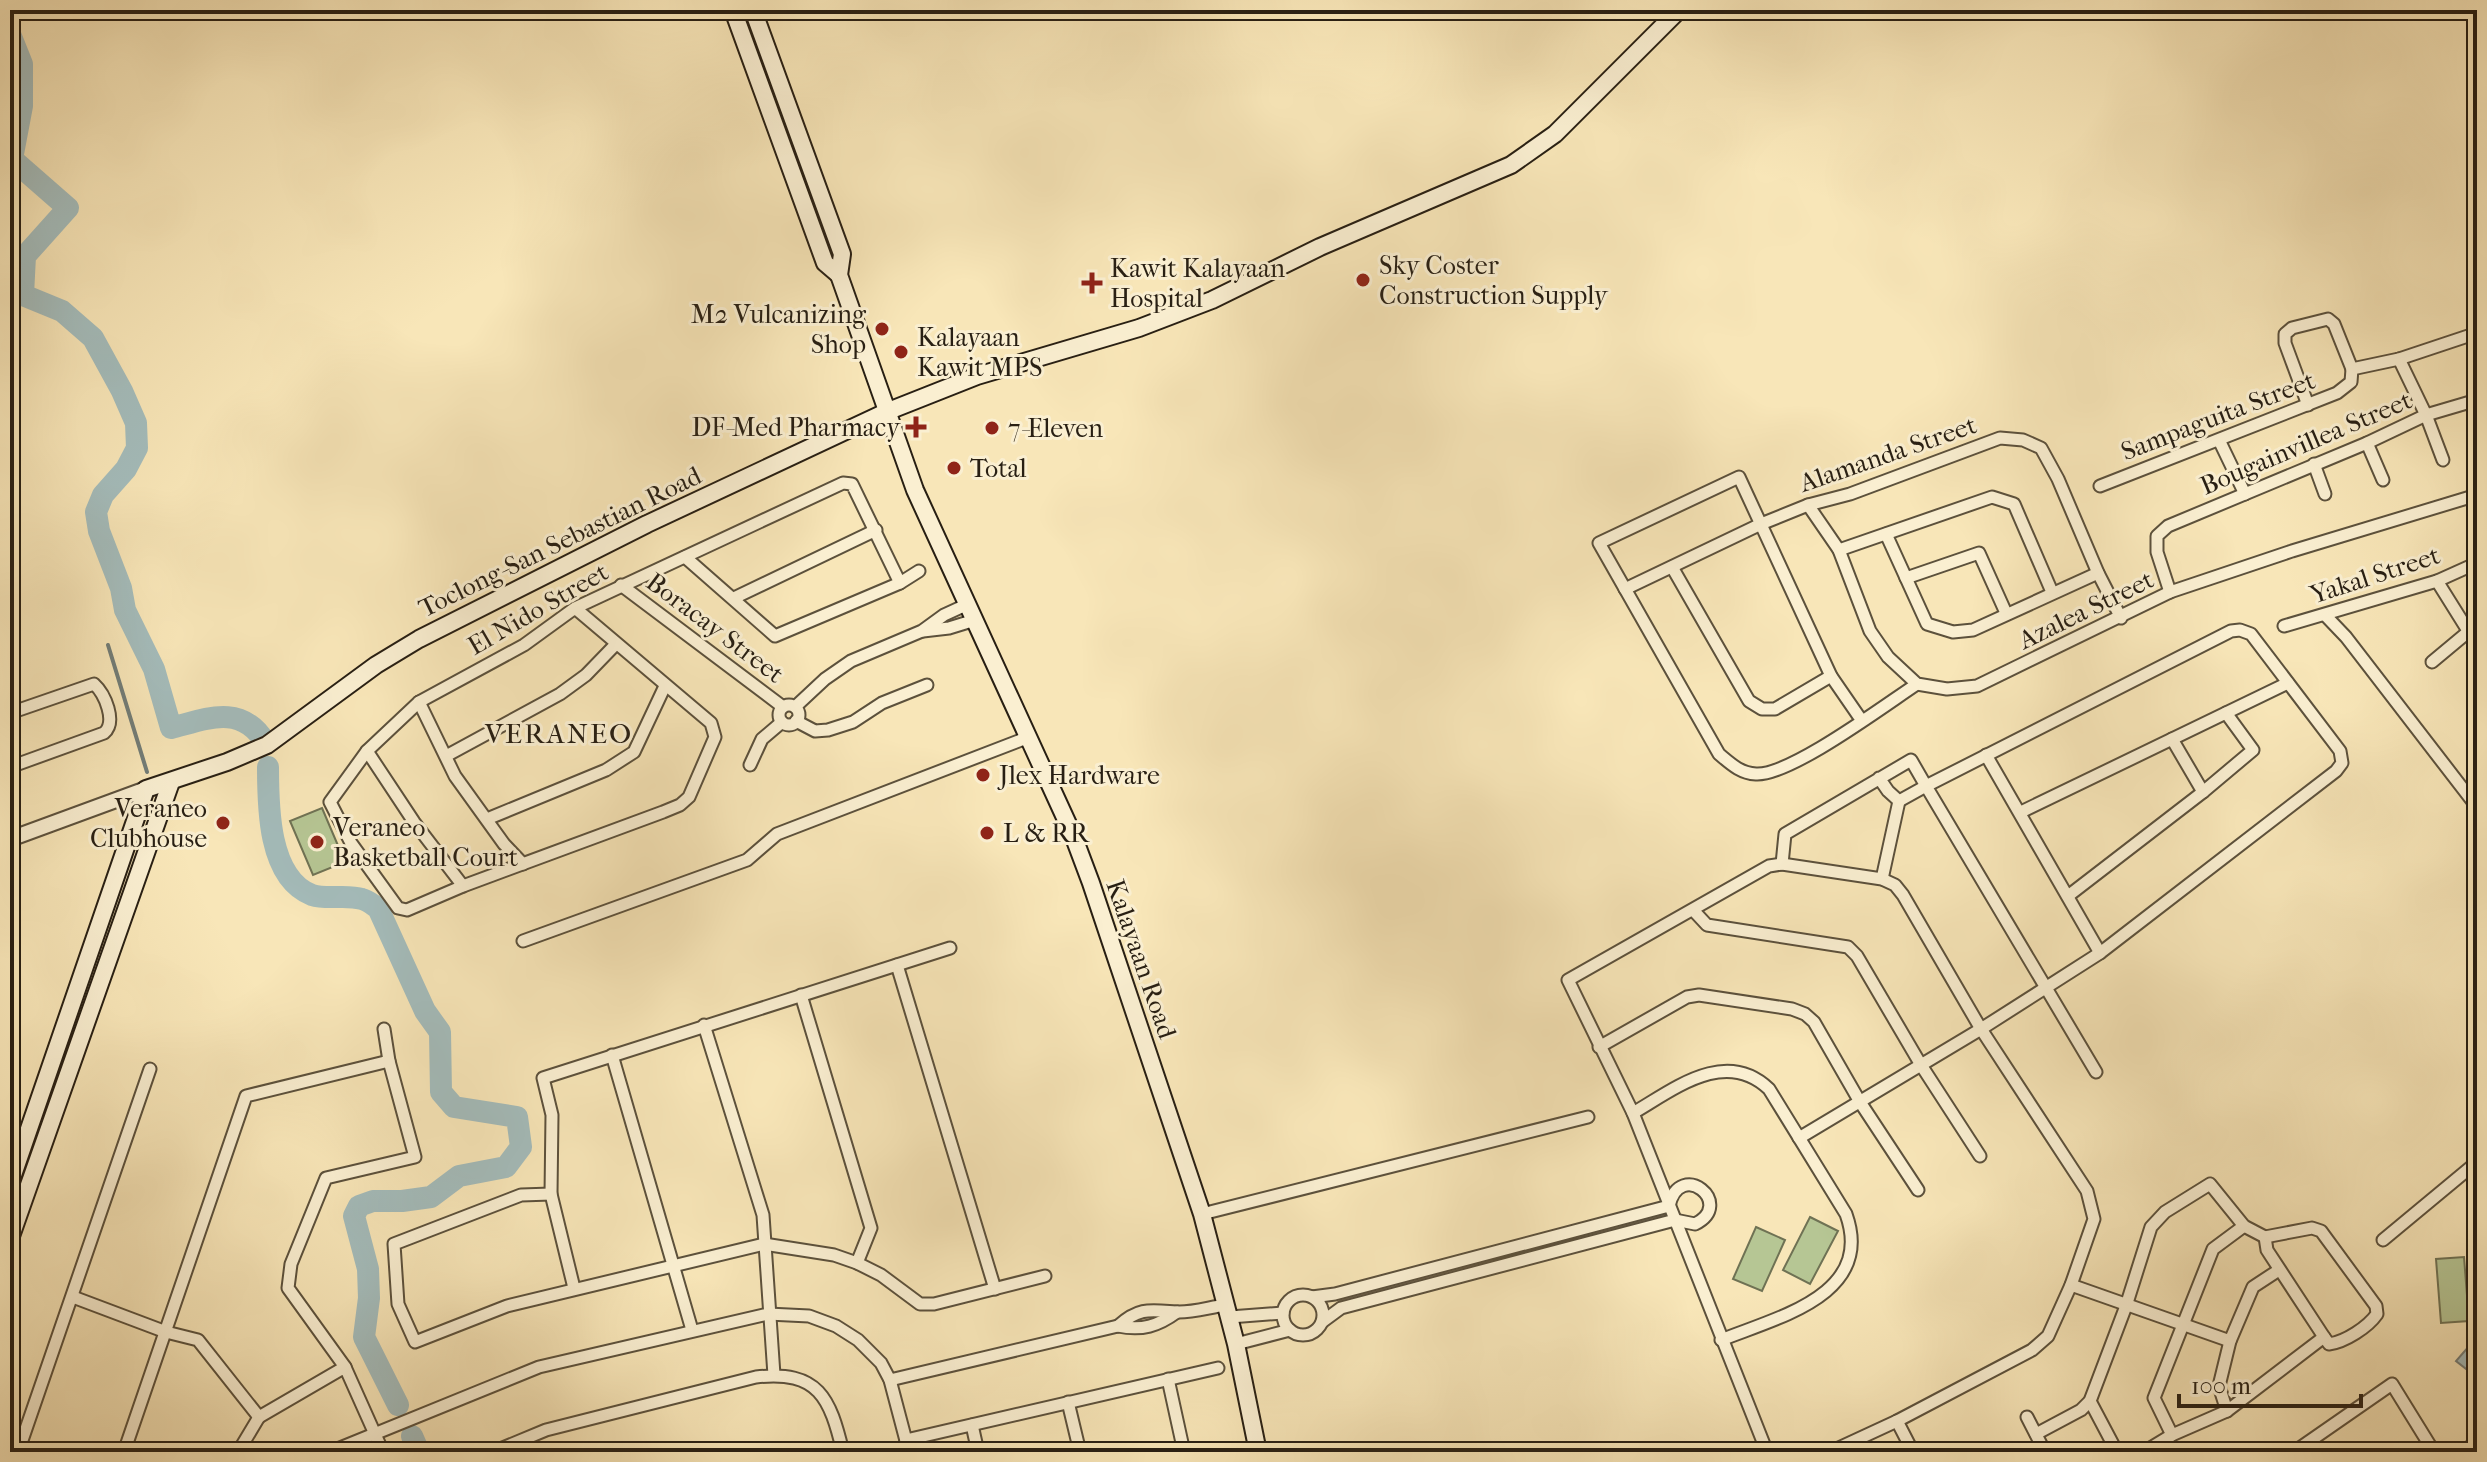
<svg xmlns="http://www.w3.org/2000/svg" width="2487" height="1462" font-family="'IM FELL French Canon',serif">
<rect width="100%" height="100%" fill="#f8e6b8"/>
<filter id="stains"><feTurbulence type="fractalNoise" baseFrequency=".0025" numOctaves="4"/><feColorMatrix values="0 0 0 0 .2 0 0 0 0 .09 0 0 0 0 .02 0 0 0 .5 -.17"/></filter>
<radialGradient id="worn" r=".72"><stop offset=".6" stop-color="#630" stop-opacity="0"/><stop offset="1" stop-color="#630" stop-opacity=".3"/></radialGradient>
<!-- green -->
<g fill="#b6c694" stroke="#6f7254" stroke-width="2">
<path d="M322 808 345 862 313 875 290 821Z"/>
<path d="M1810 1217 1838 1231 1810 1284 1783 1270Z"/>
<path d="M1756 1227 1785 1240 1762 1291 1733 1279Z"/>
<path d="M2464 1257 2469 1321 2441 1323 2436 1259Z"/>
</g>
<!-- water -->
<path fill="#a4bcbb" stroke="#727d78" stroke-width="2" d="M2477 1344V1391L2474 1390 2475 1376 2456 1361 2470 1345Z"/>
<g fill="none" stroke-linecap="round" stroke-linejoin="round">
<!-- stream -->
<path stroke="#727d78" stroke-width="4" d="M108 645 147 772"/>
<!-- river -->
<g stroke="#a4bcbb" stroke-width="22">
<path d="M10 34 22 64V106L12 159 68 208 25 256 23 295 62 311 93 338 122 391 136 423 137 448 126 469 103 495 96 512 99 531 121 588 125 610 154 669 171 728C206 719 241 703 265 742"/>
<path d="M268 767C268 806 268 878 312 895 328 900 346 894 362 899 367 900 373 905 378 908L425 1011 440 1032 441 1092 454 1107 517 1117 521 1147 506 1167 459 1176 431 1197 402 1201H373L359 1206 354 1216 368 1269 369 1298 364 1337 398 1405"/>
<path d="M412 1436 419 1452"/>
</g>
<!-- minor casing -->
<g stroke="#5c513c" stroke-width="15">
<g id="minor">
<path d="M2399 359 2426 415 2443 460"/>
<path d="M2308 405 2285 343V334L2292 328 2328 319 2334 324 2352 369"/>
<path d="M2219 440 2245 494"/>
<path d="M2367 443 2383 480"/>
<path d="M2314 464 2325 494"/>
<path d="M2100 486 2337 393 2351 382 2352 369 2399 359 2477 333"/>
<path d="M1808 505 1839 550 1870 631 1888 657 1917 684 1947 689 1977 686 2170 592 2292 551 2477 495"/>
<path d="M1886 534 1927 624 1953 632 1973 630 2098 573"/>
<path d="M1839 550 1992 497 2014 504 2052 592"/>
<path d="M685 557 775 636 900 583 919 571"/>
<path d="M1672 567 1749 701 1762 709H1775L1831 676"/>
<path d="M1906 578 1979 553 2006 613"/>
<path d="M2437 581 2477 645"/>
<path d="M621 585 783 707"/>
<path d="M1625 589 1761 524 1808 505 1850 494 2000 438 2023 440 2041 448 2058 479 2098 573 2121 618"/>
<path d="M2170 592 2157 552V536L2168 526 2367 443 2426 415 2477 400"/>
<path d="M734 598 876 530"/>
<path d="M575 608 711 723 715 737 689 797 680 805 663 812 463 886 407 910 398 908 351 843 330 802 367 751 419 702 524 645 575 608 843 483 852 484 900 583"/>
<path d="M2325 615 2346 637 2477 807"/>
<path d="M2284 626 2437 581 2477 563"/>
<path d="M923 631 949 628 975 620"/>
<path d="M2432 662 2468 632"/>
<path d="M419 702 455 776 504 844 523 864"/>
<circle cx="789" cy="715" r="10"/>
<path d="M795 707 825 679 851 661 922 631 944 615 968 604"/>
<path d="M10 713 94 684C105 694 117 722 104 733L10 767"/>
<path d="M796 721 815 731 828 730 853 722 882 703 927 685"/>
<path d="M1862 721 1831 676 1739 477 1599 543 1719 754C1731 764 1740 773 1756 774 1790 776 1885 705 1917 684"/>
<path d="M2172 739 2203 792"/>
<path d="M367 751 414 822 463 886"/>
<path d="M1986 755 2100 953"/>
<path d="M446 756 560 694 586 675 616 644"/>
<path d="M750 765 762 739 782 722"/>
<path d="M2021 812 2288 683"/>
<path d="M487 819 606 770 634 752 665 686"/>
<path d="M1782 864 1785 834 1911 760 1926 786 1899 801 1888 791 1879 778"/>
<path d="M1882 879 1899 801"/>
<path d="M2068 896 2203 792 2253 750 2226 713"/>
<path d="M1693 910 1707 925 1848 947 1857 956 1921 1065 1980 1156"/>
<path d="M523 941 747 860 777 834 1029 737"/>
<path d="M897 965 995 1289"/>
<path d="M801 995 871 1228 857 1263"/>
<path d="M704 1025 763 1215 774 1375"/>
<path d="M1599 1047 1687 997 1699 995 1792 1009 1805 1014 1814 1022 1860 1102 1918 1190"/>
<path d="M612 1055 692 1330"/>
<path d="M1633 1113C1673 1090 1725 1047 1769 1089L1846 1214C1875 1295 1778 1317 1721 1340"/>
<path d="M1799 1138 1981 1029 2100 953 2336 771 2342 763 2340 751 2251 634 2240 630 2231 631 1926 786 2096 1072"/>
<path d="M551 1194 521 1195 394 1244 398 1304 415 1342 507 1306 764 1244 834 1255 857 1263 881 1275 920 1304H934L1045 1276"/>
<path d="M1202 1214 1588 1117"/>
<path d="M2312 1228 2321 1231 2376 1306 2377 1314C2368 1327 2345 1342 2329 1344L2324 1337 2267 1250 2265 1237Z"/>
<path d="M2383 1240 2477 1162"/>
<path d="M2071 1285 2230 1341"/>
<path d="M574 1288 551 1194 552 1115 543 1078 950 948"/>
<circle cx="1303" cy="1315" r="20"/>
<path d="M73 1297 166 1332 198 1340 259 1417 345 1367 383 1452"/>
<path d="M1312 1297 1335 1294 1669 1206C1680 1158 1736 1204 1695 1224L1675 1220 1341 1308 1322 1322"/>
<path d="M1230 1317 1283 1313"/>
<path d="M1118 1326C1139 1307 1150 1310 1176 1312 1192 1313 1210 1307 1226 1305"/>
<path d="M1236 1344 1290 1330"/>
<path d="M345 1367 288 1288 291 1264 326 1178 415 1157 389 1061 384 1029"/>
<path d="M1168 1379 1184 1452"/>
<path d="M890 1380 1118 1326C1142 1331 1158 1326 1177 1312"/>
<path d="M2090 1401 2117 1452"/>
<path d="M1068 1402 1080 1452"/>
<path d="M2227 1411 2219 1386 2230 1341 2253 1287 2279 1270"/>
<path d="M2027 1417 2045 1452"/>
<path d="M1897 1421 1913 1452"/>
<path d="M972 1425 978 1452"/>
<path d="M2036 1434 2081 1410 2090 1401 2126 1306 2151 1227 2165 1212 2210 1184 2244 1226 2265 1237"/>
<path d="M2172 1435 2154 1398 2213 1249 2244 1226"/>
<path d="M906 1440 1218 1368"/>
<path d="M18 1452 150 1069"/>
<path d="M124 1452 246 1096 389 1061"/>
<path d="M238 1452 259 1417"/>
<path d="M330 1452 539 1367 768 1314 809 1316 836 1326 858 1340 881 1363 890 1380 909 1452"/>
<path d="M493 1452 546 1430 756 1377C819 1370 830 1398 843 1452"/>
<path d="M1767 1452 1633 1113 1568 980 1769 866 1782 864 1882 879 1895 885 1903 895 1981 1029 2087 1191 2094 1219 2071 1285 2048 1336 2032 1350 1897 1421 1830 1452"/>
<path d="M2144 1452 2172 1435 2227 1411 2324 1337"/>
<path d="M2294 1452 2392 1384 2434 1452"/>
<path d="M2462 1452 2477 1442"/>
</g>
</g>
<!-- tertiary casing -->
<g stroke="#5c513c" stroke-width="18">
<path id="tertiary" d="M10 839 146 789"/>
</g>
<!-- secondary casing -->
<g stroke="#281f13" stroke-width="20">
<g id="secondary">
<path d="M733 10 825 263 839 275"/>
<path d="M753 10 842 254 839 275 915 490 1073 835 1091 883 1202 1214 1236 1344 1258 1452"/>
<path d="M10 1184 146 789 227 762 267 745 376 665 419 639 647 524 886 412 977 376 1139 328 1212 300 1320 247 1511 165 1555 134 1679 10"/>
<path d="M10 1239 171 782"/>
</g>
</g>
<!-- minor -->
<use href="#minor" stroke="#faefd1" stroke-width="11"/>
<!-- tertiary -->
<use href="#tertiary" stroke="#faefd1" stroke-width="14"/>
<!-- secondary -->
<use href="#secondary" stroke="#faefd1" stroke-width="16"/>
</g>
<!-- markers -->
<g fill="#8f2418" stroke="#faefd1" stroke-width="3">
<circle cx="1363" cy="280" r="8"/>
<path d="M1088 271h8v8h8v8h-8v8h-8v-8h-8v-8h8z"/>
<circle cx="882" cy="329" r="8"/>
<circle cx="901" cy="352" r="8"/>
<path d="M912 415h8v8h8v8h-8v8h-8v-8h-8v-8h8z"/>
<circle cx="992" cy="428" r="8"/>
<circle cx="954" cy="468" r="8"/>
<circle cx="983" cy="775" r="8"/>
<circle cx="223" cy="823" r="8"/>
<circle cx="987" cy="833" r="8"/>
<circle cx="317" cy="842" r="8"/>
</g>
<g text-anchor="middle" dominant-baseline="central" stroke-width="6" stroke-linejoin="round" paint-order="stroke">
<!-- poi labels -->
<g font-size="26" fill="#281f13" stroke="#faefd1" text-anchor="start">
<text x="1379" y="265">Sky Coster<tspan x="1379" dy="30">Construction Supply</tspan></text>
<text x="1110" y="268">Kawit Kalayaan<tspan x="1110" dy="30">Hospital</tspan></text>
<text x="866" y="314" text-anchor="end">M2 Vulcanizing<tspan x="866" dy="30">Shop</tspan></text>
<text x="917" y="337">Kalayaan<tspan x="917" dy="30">Kawit MPS</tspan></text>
<text x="900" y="427" text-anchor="end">DF-Med Pharmacy</text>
<text x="1008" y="428">7-Eleven</text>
<text x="970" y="468">Total</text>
<text x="999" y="775">Jlex Hardware</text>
<text x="207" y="808" text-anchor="end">Veraneo<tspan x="207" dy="30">Clubhouse</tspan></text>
<text x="333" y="827">Veraneo<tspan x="333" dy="30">Basketball Court</tspan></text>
<text x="1003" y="833">L &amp; RR</text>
</g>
<!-- street labels -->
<g font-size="26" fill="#281f13" stroke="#faefd1">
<text transform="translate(2218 416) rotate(-21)">Sampaguita Street</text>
<text transform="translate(2306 443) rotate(-23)">Bougainvillea Street</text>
<text transform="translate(1888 454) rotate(-19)">Alamanda Street</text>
<text transform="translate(560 542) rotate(-26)">Toclong-San Sebastian Road</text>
<text transform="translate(2375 575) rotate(-18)">Yakal Street</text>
<text transform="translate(538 609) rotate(-30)">El Nido Street</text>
<text transform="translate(2086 610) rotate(-26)">Azalea Street</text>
<text transform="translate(715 628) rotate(37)">Boracay Street</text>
<text transform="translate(1141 959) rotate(71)">Kalayaan Road</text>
</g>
<!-- neighbourhood labels -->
<g font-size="28" letter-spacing="2" fill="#281f13" stroke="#faefd1">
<text x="559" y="733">VERANEO</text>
</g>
</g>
<!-- margin -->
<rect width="2487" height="1462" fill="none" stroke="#f8e6b8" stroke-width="40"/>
<rect x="12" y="12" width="2463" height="1438" fill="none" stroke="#281f13" stroke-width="4"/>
<rect x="20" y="20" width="2447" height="1422" fill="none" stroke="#281f13" stroke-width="2"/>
<!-- scale -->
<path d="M2179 1394v12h182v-12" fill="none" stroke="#281f13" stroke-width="4"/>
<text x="2191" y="1394" font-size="24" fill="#281f13" stroke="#faefd1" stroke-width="6" paint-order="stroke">100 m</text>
<rect width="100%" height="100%" filter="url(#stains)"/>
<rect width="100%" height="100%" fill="url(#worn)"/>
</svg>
